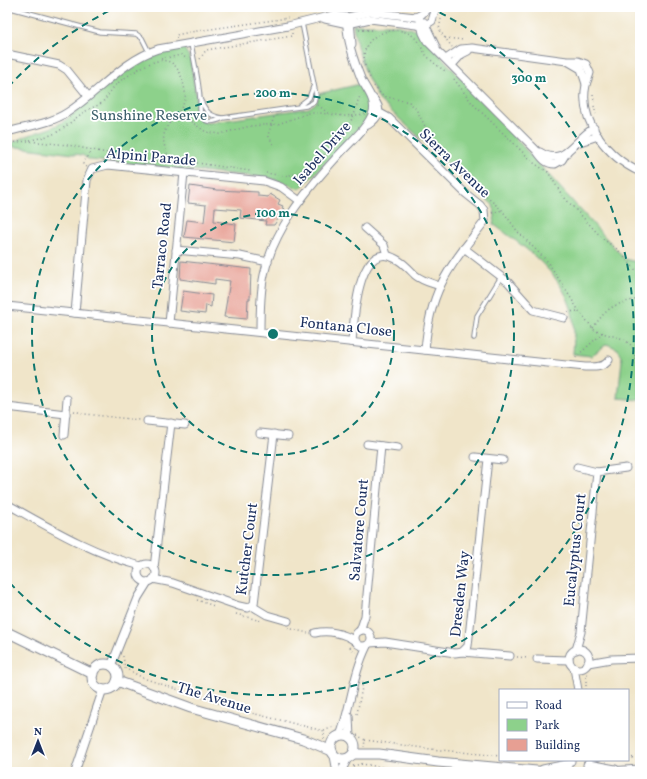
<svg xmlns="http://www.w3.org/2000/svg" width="647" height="779" font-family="Vollkorn,serif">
<rect width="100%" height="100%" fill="#fff"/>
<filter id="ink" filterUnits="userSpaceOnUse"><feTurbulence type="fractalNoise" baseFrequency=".025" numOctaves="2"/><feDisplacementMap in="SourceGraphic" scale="8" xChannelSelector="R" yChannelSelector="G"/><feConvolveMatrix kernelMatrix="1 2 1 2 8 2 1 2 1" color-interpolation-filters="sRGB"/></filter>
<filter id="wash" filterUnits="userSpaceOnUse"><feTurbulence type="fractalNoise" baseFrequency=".012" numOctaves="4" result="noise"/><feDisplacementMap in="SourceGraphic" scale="16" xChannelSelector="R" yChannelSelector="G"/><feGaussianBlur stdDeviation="0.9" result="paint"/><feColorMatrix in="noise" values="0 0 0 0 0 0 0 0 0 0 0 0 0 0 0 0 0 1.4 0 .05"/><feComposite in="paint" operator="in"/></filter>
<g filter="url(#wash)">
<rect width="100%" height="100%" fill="#f0e5c9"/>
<!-- green -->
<g fill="#8dd18b" stroke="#548074">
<path d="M353 25H396L417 30 625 259 640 263V400L618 398 622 360 618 349 607 344 591 356 573 354C574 340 575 322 571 308 559 270 523 246 493 224L495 216 493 205 379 100 366 74 357 46Z"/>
<path d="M183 47 190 58 199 115 202 120 207 123 309 108 317 102 318 94 360 84 371 109 367 120 300 189 270 178 90 160 82 155 9 146C24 132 47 133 64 121 90 102 124 64 154 54 163 51 174 49 183 47Z"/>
</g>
<g id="blocks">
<!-- building -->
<g fill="#e79f93">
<path d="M190 186 217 190 258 192V196L268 197 270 194 280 200 278 204 283 206 282 208 285 209 274 225H265L266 221 240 218 241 210 215 208 214 221 236 224 234 242 184 237 187 220 204 222 206 205 188 203Z"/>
<path d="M181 261 251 269 250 299H248L247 319 224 317 230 281 215 279V284L180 279Z"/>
<path d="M183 291 212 295 211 307 206 305 205 314 180 311Z"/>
</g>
</g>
</g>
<g filter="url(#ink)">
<use href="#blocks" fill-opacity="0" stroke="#868a94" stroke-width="1"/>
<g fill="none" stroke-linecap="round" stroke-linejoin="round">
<!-- service casing -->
<g stroke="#868a94" stroke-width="5.5">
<g id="service">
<path d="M7 7 100 32 136 34 142 38 149 52"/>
<path d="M191 43C194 62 199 81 200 99 201 106 198 113 203 118 208 124 217 121 223 118L306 106 314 102 316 95 302 23"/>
<path d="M201 101C206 112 210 116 222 118"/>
<path d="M300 105 309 98 313 87"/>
<path d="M474 338 477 316 501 277"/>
</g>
</g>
<!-- minor casing -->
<g stroke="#868a94" stroke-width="9">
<g id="minor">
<path d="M419 16 423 33 427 41 536 150C541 157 545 164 555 164L562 160 567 152"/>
<path d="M325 19 348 24 370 19 424 26 432 21 436 7"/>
<path d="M350 20 352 44"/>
<path d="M424 22 436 47"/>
<path d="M7 54 59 65 67 70 88 96"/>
<path d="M446 59 461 49 472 48 567 61H578L586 64 590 73C589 77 587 81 586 85 578 122 609 158 640 172"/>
<path d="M569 62 581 69 586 84"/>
<path d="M452 65 462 54 468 51"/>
<path d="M373 113H380L389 118 465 193 480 205 484 210 485 221C449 268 430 288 425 350"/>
<path d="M368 125C379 118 383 109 373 98"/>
<path d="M7 132C28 126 50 124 68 112 99 92 122 61 158 49L288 26 333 15 348 17 370 12 416 17 422 14 429 7"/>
<path d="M577 143 598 136"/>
<path d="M540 152C565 168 574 139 594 128"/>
<path d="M365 228 384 245 387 255"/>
<path d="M464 248 508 282 533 310 564 318"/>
<path d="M176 250 240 256 268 262"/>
<path d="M7 306 585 367C593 367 604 368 609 360"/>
<path d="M75 313 87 180 92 169 108 165 264 181 281 187 300 201"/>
<path d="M169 323 184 173"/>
<path d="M260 332C260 313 260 293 264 275 273 231 305 192 335 159 345 147 369 127 373 112 376 101 367 90 362 81 356 66 343 32 348 17"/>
<path d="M352 342C354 322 357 237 396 259 403 262 409 269 415 275 422 281 431 283 440 286"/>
<path d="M7 407 66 414"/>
<path d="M147 421 185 425"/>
<path d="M260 433 288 436"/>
<path d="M64 435 67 399"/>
<path d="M367 444 398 448"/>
<path d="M475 457 503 460"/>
<path d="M577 467 597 472 626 468"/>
<path d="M7 504C50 528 93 554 141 566"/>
<circle cx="147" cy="573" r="9"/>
<path d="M154 568 171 423"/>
<path d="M153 579 173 583 239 606 248 608 254 604 274 434"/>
<path d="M252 606 267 615 288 621"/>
<circle cx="363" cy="638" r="8"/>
<path d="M360 631 365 616 381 446"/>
<path d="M315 633C328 630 344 633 355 641"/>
<path d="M370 643 385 642 455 653 462 652 468 646 488 459"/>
<circle cx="579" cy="659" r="10"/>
<path d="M576 650 581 632 597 472"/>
<path d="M462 652 510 656"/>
<path d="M537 659 569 660"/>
<path d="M588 663 611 659 640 658"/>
<path d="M111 666 138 598 148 582"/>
<path d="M574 668 578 690"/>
<path d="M349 716 350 738"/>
<path d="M340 736C351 706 353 674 367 646"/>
<path d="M334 756 337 772"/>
<path d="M571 761V760"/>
<path d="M75 772 103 689"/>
<path d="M341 772 348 758"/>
</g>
</g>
<!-- tertiary casing -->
<g stroke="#868a94" stroke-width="11">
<g id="tertiary">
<path d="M7 632 93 674"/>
<circle cx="105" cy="677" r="13"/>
<path d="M117 681 191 708 303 739 332 751"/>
<circle cx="343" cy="747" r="12"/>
<path d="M353 754H379L438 762 548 772"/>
<path d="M588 765 615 770"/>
<path d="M543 770 567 765"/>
<path d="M609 772 640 770"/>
</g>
</g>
<!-- path -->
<g stroke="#868a94" stroke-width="1.5" stroke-dasharray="1 3" stroke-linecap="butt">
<path d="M441 19 439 30 452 47"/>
<path d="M359 30H375"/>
<path d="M177 38 176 35 190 32 288 18"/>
<path d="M445 38 464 40"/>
<path d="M161 59 181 55 188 59"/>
<path d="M200 59 206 50 292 36V33"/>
<path d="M365 66C363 54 364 46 373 38 384 29 403 27 414 37 419 42 422 49 426 55 432 62 438 66 445 71"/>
<path d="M368 73 371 80"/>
<path d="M454 79 472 103 535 164 548 172 562 195 603 239 617 249 640 275"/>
<path d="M374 86 383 96 409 102 416 109 438 151 460 174 502 210 518 232 548 262 579 311 595 331 624 339 632 346 640 377"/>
<path d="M593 94 594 102"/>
<path d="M318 105 329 114"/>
<path d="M594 106 596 114"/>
<path d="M169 123 177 119 186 118 206 132 220 134 250 126 278 124 309 113H320L345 116 365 114"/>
<path d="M30 140C37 139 44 137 51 135 64 130 74 118 86 111 90 108 95 107 100 104 106 100 108 94 113 88 119 81 129 75 137 70 165 53 179 58 185 91 188 111 167 117 164 135 162 146 168 152 170 162"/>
<path d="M7 143 28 141 68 145 136 159 165 162 184 161 250 171"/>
<path d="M273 144 268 135 274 117"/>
<path d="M86 167 83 164 91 150"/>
<path d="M300 171 307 181"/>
<path d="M266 173C273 174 283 177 290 175 315 170 343 137 354 115 357 108 356 102 361 95"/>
<path d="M492 213 502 210"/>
<path d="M568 312 578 311"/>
<path d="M593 328C607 307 615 303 640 299"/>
<path d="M576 358C577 355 598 338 603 332"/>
<path d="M74 411 85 414 139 420"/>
<path d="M197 600 214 606"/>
<path d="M236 614 261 621"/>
<path d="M288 628 308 633"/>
<path d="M350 647 353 651 356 652"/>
<path d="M123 656 125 668 143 678 239 710 324 731"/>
<path d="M517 657 529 658"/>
<path d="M586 690V676L589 671"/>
<path d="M357 714 363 682"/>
<path d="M357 735 365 740 364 747"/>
<path d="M324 739V731L335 726"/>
<path d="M365 740 431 749 500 756"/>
<path d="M628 758 640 757"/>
<path d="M361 764 415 772"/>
<path d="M353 766 361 764V762"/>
</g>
<!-- service -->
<use href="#service" stroke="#fff" stroke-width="3.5"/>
<!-- minor -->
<use href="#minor" stroke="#fff" stroke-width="7"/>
<!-- tertiary -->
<use href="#tertiary" stroke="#fff" stroke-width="9"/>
</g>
</g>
<!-- distance rings -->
<g fill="none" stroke="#0f766e" stroke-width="2" stroke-dasharray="7 5">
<circle cx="273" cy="334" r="121"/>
<circle cx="273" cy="334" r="241"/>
<path d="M8 87A362 362 0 0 1 117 7M429 7A362 362 0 1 1 8 581"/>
</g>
<g text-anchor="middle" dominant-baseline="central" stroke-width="3.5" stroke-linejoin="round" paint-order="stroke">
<!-- park labels -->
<g font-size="15" fill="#3d606c" stroke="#fff">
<text x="149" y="116">Sunshine Reserve</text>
</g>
<!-- street labels -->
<g font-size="15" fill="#1b2f5e" stroke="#fff">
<text transform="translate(323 154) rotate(-49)">Isabel Drive</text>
<text transform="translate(151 158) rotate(5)">Alpini Parade</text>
<text transform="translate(454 164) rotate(44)">Sierra Avenue</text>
<text transform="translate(163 246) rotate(-84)">Tarraco Road</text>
<text transform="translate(346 328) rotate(6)">Fontana Close</text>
<text transform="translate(360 530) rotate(-85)">Salvatore Court</text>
<text transform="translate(248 549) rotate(-83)">Kutcher Court</text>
<text transform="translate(576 550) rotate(-84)">Eucalyptus Court</text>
<text transform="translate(461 594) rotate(-84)">Dresden Way</text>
<text transform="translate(214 699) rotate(17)">The Avenue</text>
</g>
</g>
<circle cx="273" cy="334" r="6" fill="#0f766e" stroke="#fff" stroke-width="2"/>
<g font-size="12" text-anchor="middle" font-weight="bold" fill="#0f766e" stroke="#fff" stroke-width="3.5" stroke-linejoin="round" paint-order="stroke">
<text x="529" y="82">300 m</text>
<text x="273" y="97">200 m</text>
<text x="273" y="217">100 m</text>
</g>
<!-- margin -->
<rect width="647" height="779" fill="none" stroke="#fff" stroke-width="24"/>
<!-- legend -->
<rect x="499" y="689" width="130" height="72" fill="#ffffff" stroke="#a4acbf"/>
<rect x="507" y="702" width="20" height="6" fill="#ffffff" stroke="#a4acbf"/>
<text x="535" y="709" font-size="12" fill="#1b2f5e">Road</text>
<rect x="507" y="719" width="20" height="12" fill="#8dd18b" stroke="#a4acbf"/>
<text x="535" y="729" font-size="12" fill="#1b2f5e">Park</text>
<rect x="507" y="739" width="20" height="12" fill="#e79f93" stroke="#a4acbf"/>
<text x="535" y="749" font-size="12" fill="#1b2f5e">Building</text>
<!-- north arrow -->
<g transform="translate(38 741)" stroke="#ffffff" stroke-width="3" paint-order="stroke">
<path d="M0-3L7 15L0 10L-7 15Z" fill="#1b2f5e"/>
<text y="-6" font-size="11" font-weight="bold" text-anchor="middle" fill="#1b2f5e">N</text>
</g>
</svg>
